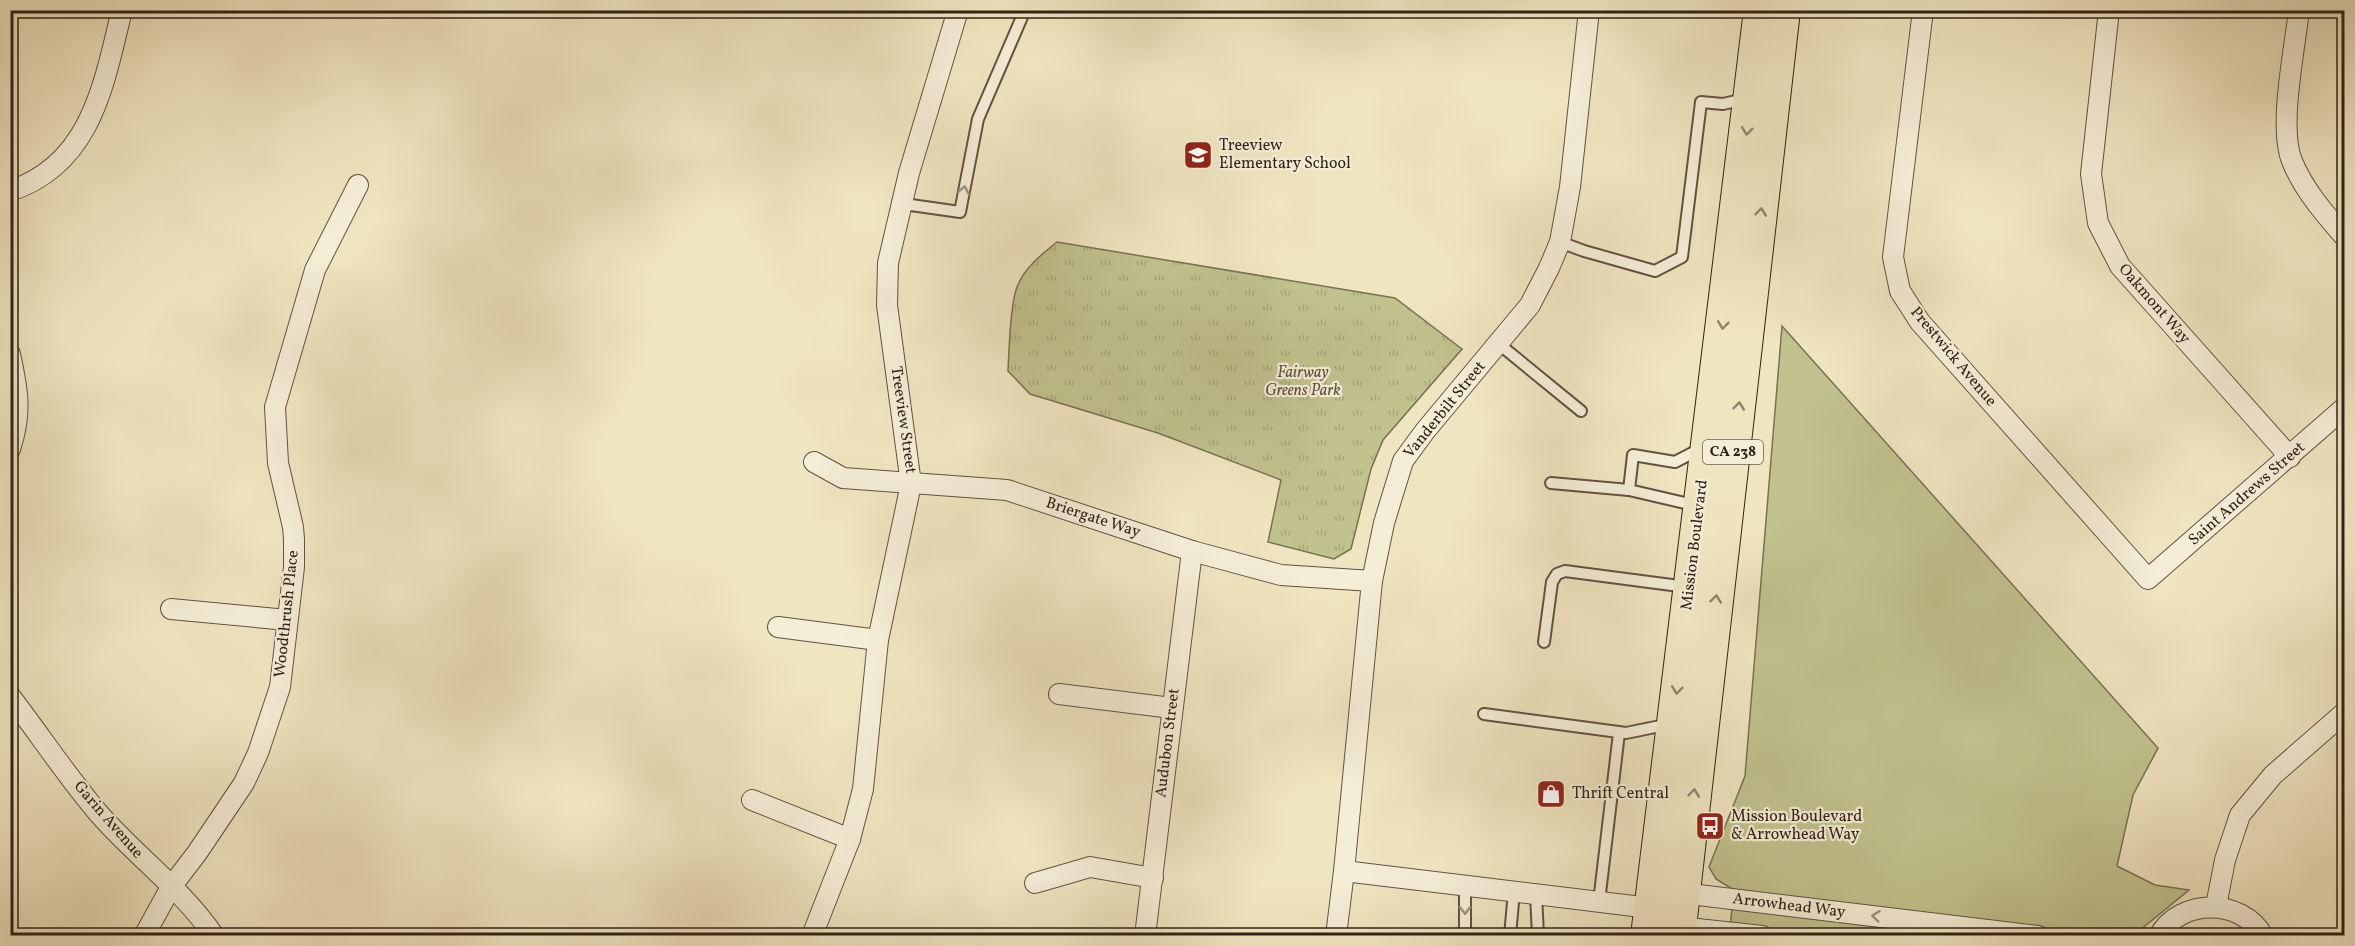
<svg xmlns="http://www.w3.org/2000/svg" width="2355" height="946" font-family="Vollkorn,serif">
<defs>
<pattern id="park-tufts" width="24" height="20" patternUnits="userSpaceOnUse" patternTransform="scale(1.5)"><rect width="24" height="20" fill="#c1c28e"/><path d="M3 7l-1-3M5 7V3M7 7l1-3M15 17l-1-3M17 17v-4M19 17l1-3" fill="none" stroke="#a6a67a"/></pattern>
</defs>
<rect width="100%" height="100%" fill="#f0e5c1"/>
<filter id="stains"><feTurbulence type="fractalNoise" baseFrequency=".00333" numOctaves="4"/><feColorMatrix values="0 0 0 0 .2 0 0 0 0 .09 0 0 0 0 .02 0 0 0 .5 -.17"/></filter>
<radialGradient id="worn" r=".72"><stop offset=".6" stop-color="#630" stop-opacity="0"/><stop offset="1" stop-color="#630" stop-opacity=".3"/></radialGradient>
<!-- grass -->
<path fill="#c1c28e" stroke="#787253" stroke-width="1.5" d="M1782 326 2158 748 2133 795 2117 866 2155 885 2189 890 2134 935 1729 936 1734 890 1716 879 1709 867 1745 776Z"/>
<!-- park -->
<path fill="url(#park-tufts)" stroke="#787253" stroke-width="1.5" d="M1057 242 1395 298 1462 349 1383 440 1371 469 1351 549 1334 559 1268 542 1281 480 1158 433 1030 394 1008 371C1009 350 1010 305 1017 287 1024 268 1042 254 1057 242Z"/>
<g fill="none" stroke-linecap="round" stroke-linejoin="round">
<!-- service casing -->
<g stroke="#605342" stroke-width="14">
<g id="service">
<path d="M904 204 960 212 978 119 1025 10"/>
<path d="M1560 242 1584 251 1655 271 1682 257 1701 102 1723 104 1745 99"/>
<path d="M1499 344 1581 411"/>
<path d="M1551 483 1629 490"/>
<path d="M1698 506 1629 490 1633 455 1675 462 1702 448"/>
<path d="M1544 642 1552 582 1557 574 1565 571 1687 587"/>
<path d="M1484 714 1626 733 1670 724"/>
<path d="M1465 885V936"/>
<path d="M1536 894 1538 936"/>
<path d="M1599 902 1619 733"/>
<path d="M1510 936 1514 891"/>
</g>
</g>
<!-- minor casing -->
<g stroke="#605342" stroke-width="22">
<g id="minor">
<path d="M1923 10 1893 257 1900 291 1920 322 2148 579 2344 408"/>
<path d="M2109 10 2091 174 2098 223 2120 266 2290 457"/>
<path d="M2299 10C2295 48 2278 127 2292 161 2304 190 2324 213 2344 236"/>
<path d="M10 191C92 164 104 83 122 10"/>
<path d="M10 354C18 391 22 413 10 449"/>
<path d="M814 462 843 478 1007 490 1192 551 1281 575 1372 581"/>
<path d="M171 609 287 620"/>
<path d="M778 627 878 640"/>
<path d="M1059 694 1172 708"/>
<path d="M10 696C40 735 68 778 100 815 136 856 183 890 214 936"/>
<path d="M752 800 850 839"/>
<path d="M1344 871 1650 908 1679 927 1762 936"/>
<path d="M1035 883 1090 867 1153 878"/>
<path d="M1675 896 1682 893 2038 936"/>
<path d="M2216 906 2225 860 2240 815 2273 775 2344 713"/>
<path d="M144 936 171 887 197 853 244 783 258 753 280 687 294 567V539L293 527 278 463 275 407 315 270 358 185"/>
<path d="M812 936 850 839 863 789 878 640 911 484 887 305 888 263 909 173 958 10"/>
<path d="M1145 936 1192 551"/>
<path d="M1336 936 1344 871 1372 581 1384 523 1403 461 1425 431 1530 305 1549 268 1560 242 1570 187 1589 10"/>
<path d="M2159 936C2180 898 2242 898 2263 936"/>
</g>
</g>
<!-- primary casing -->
<g stroke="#302218" stroke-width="34">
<g id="primary">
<path d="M1647 936 1760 10"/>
<path d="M1679 936 1784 10"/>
</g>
</g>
<!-- service -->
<use href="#service" stroke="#f5eed7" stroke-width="10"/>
<!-- minor -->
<use href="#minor" stroke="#f5eed7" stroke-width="20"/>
<!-- primary -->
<use href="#primary" stroke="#f0e5c1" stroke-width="32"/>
</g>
<!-- one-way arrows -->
<defs><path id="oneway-chevron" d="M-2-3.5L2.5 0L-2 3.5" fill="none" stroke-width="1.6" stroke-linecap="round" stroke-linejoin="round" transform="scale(1.5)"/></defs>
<g stroke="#90846c">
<use href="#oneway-chevron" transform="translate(1747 131) rotate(97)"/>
<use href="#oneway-chevron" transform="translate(1761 212) rotate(-83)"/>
<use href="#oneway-chevron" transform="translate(1723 325) rotate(97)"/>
<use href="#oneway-chevron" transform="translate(1739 406) rotate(-83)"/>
<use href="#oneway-chevron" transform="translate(1716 599) rotate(-83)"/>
<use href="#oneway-chevron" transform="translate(1677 690) rotate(97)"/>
<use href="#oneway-chevron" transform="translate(1694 793) rotate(-83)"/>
</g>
<g stroke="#9c9281">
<use href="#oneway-chevron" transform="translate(964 190) rotate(-79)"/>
<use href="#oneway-chevron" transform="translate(1465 910) rotate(89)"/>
<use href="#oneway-chevron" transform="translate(1876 916) rotate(-173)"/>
</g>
<!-- icons -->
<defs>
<g id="school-square" transform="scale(1.5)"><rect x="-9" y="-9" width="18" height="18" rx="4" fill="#8f2418" stroke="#f5eed7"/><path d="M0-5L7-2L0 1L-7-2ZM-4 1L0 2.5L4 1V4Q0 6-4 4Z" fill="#fff"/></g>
<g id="shop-square" transform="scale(1.5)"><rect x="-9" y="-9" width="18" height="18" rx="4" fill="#8f2418" stroke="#f5eed7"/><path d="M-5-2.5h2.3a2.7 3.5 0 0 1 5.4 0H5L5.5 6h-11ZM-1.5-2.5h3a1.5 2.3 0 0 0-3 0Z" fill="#fff"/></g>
<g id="bus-square" transform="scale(1.5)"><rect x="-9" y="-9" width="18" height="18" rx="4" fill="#8f2418" stroke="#f5eed7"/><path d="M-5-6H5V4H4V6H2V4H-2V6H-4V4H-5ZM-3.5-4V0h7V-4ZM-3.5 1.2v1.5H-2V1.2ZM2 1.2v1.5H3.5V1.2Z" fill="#fff"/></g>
</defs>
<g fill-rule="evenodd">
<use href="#school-square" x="1198" y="155"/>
<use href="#shop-square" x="1551" y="794"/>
<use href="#bus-square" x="1710" y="826"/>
</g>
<g text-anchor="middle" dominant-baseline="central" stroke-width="4.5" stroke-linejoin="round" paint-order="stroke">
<!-- shield labels -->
<rect fill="#f5eed7" stroke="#6b5f51" stroke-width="1.5" x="1703" y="440" width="60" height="24" rx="4.5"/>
<g font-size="15" font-weight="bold" fill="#302218">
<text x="1733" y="452">CA 238</text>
</g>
<!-- poi labels -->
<g font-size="16" fill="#302218" stroke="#f5eed7" text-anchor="start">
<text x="1219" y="146">Treeview<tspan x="1219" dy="18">Elementary School</tspan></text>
<text x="1572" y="794">Thrift Central</text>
<text x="1731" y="817">Mission Boulevard<tspan x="1731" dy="18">&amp; Arrowhead Way</tspan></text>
</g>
<!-- street labels -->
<g font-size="16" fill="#302218" stroke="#f5eed7">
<text transform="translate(2154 304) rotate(49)">Oakmont Way</text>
<text transform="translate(1953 357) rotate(50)">Prestwick Avenue</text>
<text transform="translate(1445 410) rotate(-51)">Vanderbilt Street</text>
<text transform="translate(903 420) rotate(82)">Treeview Street</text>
<text transform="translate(2247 494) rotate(-41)">Saint Andrews Street</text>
<text transform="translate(1093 518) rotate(18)">Briergate Way</text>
<text transform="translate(1695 545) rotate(-83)">Mission Boulevard</text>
<text transform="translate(287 614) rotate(-84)">Woodthrush Place</text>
<text transform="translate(1168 743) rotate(-83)">Audubon Street</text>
<text transform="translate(108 820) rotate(49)">Garin Avenue</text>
<text transform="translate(1789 906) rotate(7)">Arrowhead Way</text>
</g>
<!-- park labels -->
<g font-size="16" font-style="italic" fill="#5c523b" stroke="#f5eed7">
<text x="1303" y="373">Fairway<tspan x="1303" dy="18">Greens Park</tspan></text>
</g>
</g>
<!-- margin -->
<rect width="2355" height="946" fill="none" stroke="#f0e5c1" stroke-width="36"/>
<rect x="12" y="12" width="2331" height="922" fill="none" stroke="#302218" stroke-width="3"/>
<rect x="18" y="18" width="2319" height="910" fill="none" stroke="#302218" stroke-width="1.5"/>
<rect width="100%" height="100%" filter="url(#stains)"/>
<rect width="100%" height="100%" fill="url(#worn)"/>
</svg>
